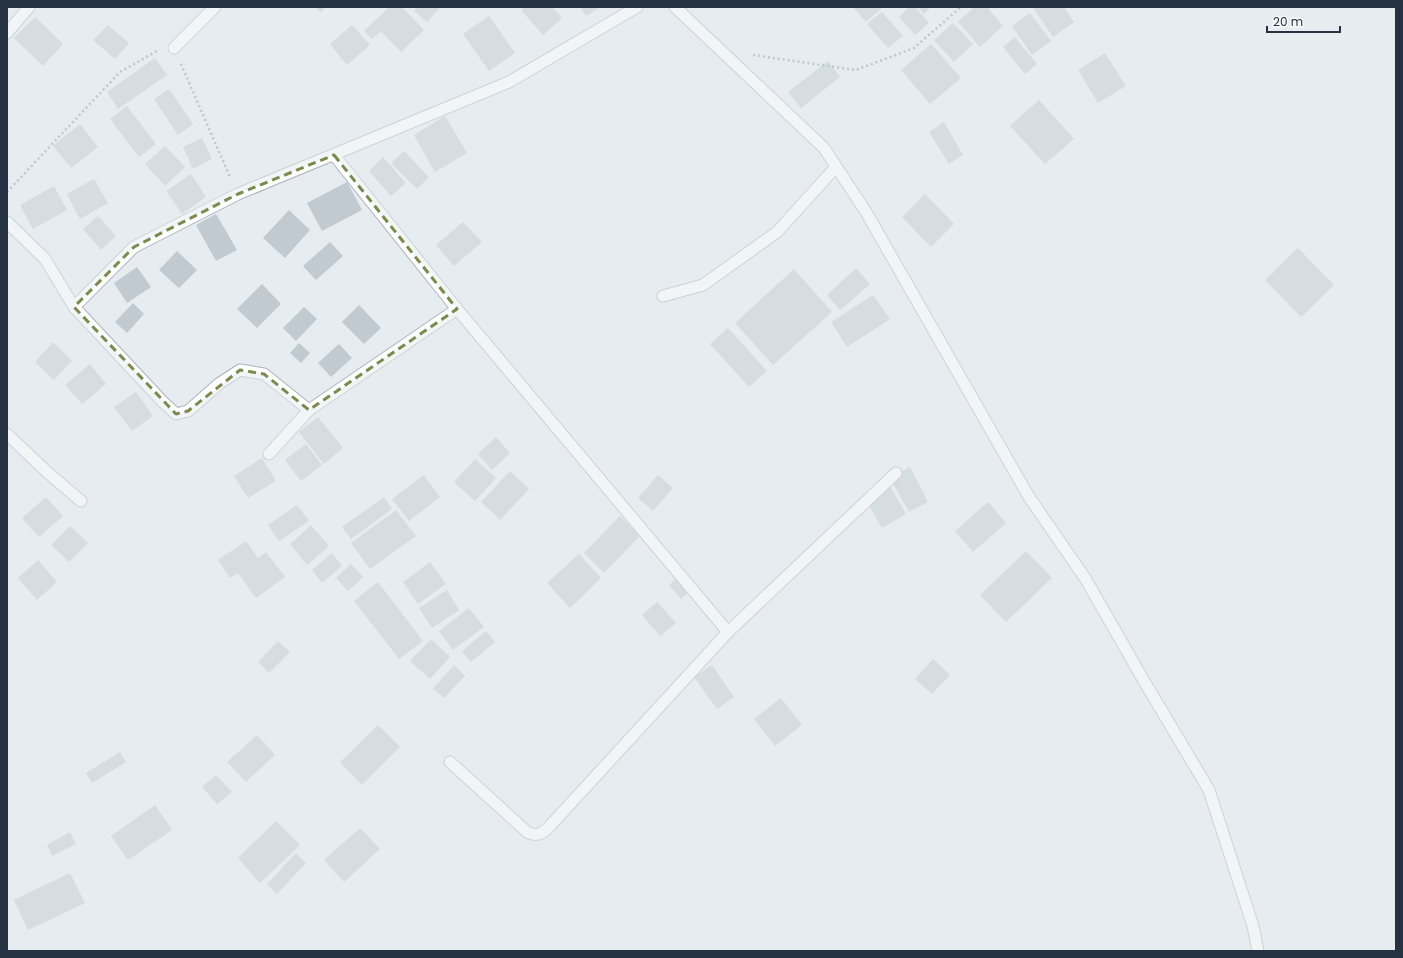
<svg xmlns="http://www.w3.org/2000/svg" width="1403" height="958" font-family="Poppins,sans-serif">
<rect width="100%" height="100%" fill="#e6ecef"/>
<!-- building -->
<g fill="#c1cad0">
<path d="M315 7H326L321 12Z"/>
<path d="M389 7H402L424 30 401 52 381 31 372 39 364 31Z"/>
<path d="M417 7H440L427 22 414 11Z"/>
<path d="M524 7H552L562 18 543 35 521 10Z"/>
<path d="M580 7H600L586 16Z"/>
<path d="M853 7H883L866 22Z"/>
<path d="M909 7H915L929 23 915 35 899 17Z"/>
<path d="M918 7H931L924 14Z"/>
<path d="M974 7H987L1003 26 980 47 958 22Z"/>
<path d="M1037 7H1064L1074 22 1053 37 1034 9Z"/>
<path d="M882 12 903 36 888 48 867 24Z"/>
<path d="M1030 13 1051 41 1032 55 1012 26Z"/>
<path d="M489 16 515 53 489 71 463 34Z"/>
<path d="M35 17 63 44 43 66 14 38Z"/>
<path d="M953 23 973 44 954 62 934 40Z"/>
<path d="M108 25 129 43 115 59 93 40Z"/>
<path d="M352 25 370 45 347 65 330 44Z"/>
<path d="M1015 37 1037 64 1025 74 1003 47Z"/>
<path d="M931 44 961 78 930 104 901 70Z"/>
<path d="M1105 53 1126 86 1098 103 1078 70Z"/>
<path d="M155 58 167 75 118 109 107 92Z"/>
<path d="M828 61 840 77 801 108 788 92Z"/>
<path d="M169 89 193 124 178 135 154 99Z"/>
<path d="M1039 100 1074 139 1045 164 1010 126Z"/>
<path d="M127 106 156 144 139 157 110 119Z"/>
<path d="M445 116 467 153 435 172 414 135Z"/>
<path d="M944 122 963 155 949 164 929 132Z"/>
<path d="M80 124 98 147 71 168 53 146Z"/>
<path d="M202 138 212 159 193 169 183 147Z"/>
<path d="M165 146 185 167 165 186 145 164Z"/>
<path d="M404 151 429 177 417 189 391 163Z"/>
<path d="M383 157 406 183 391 196 369 171Z"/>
<path d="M191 174 206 197 182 214 166 191Z"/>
<path d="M94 179 108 203 80 219 67 194Z"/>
<path d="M347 182 362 210 322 231 307 203Z"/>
<path d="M54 186 67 210 33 229 20 205Z"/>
<path d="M925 194 954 224 931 247 902 217Z"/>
<path d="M289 210 310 230 285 258 263 238Z"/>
<path d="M216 214 237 250 216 261 196 225Z"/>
<path d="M98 216 116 236 101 250 83 229Z"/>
<path d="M463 222 482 242 454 266 436 245Z"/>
<path d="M330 242 343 256 316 280 303 266Z"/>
<path d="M1298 248 1334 285 1301 317 1265 280Z"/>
<path d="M177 251 197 270 179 288 159 270Z"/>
<path d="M137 267 151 287 127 303 114 283Z"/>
<path d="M856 268 870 284 840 310 827 295Z"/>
<path d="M794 269 832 312 773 365 735 323Z"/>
<path d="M262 284 281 304 257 328 237 309Z"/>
<path d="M873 295 890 319 847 347 831 322Z"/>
<path d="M133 303 144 314 127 333 115 322Z"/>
<path d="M359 305 381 328 364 344 342 322Z"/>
<path d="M304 307 317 319 296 341 283 328Z"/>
<path d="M728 328 767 371 749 387 710 344Z"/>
<path d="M53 342 72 361 54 380 35 362Z"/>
<path d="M299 343 310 353 301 363 290 353Z"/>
<path d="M339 344 352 358 331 377 318 363Z"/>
<path d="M90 364 106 384 82 404 65 385Z"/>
<path d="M136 392 153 416 132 431 114 407Z"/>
<path d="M318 417 343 448 324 464 299 432Z"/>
<path d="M496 437 510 453 492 470 478 454Z"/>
<path d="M306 444 322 465 301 481 285 460Z"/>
<path d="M262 458 276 481 248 498 234 476Z"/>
<path d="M475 459 496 478 475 501 454 482Z"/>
<path d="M910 467 928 502 909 512 890 478Z"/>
<path d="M510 471 529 489 500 520 481 502Z"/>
<path d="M424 475 440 497 409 521 392 499Z"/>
<path d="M658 475 673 488 653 511 638 498Z"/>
<path d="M888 483 906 514 882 528 864 497Z"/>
<path d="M46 497 63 516 39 537 22 518Z"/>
<path d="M384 497 392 509 351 539 342 527Z"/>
<path d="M988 502 1006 523 973 552 955 531Z"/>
<path d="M297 505 309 521 279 541 268 525Z"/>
<path d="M396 510 416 536 370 569 351 543Z"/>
<path d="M620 516 640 536 604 573 584 553Z"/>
<path d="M311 525 329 546 307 565 290 544Z"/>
<path d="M70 526 88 543 69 562 51 545Z"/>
<path d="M246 541 258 558 266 552 285 577 256 598 238 573 230 578 218 560Z"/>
<path d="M1026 551 1052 578 1006 622 980 595Z"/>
<path d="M332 553 342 566 322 583 312 570Z"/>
<path d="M579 554 601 578 570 608 547 583Z"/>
<path d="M38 560 57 582 37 600 18 578Z"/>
<path d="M430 562 446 584 418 604 403 582Z"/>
<path d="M351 564 363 577 348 591 336 578Z"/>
<path d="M681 574 693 588 681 599 669 585Z"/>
<path d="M378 582 423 641 399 659 354 601Z"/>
<path d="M447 590 459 610 432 628 419 608Z"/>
<path d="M657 602 676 623 660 636 642 615Z"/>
<path d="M469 608 484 627 453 650 439 631Z"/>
<path d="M486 631 495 642 471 662 462 651Z"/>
<path d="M431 639 450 657 430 679 410 661Z"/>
<path d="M278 641 290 652 269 673 258 662Z"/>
<path d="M933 659 950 675 932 694 915 679Z"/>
<path d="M454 665 465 676 444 698 433 689Z"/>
<path d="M712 665 734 697 717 709 694 677Z"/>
<path d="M781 698 802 725 775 746 754 719Z"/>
<path d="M378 725 400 747 362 785 340 762Z"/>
<path d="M257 735 275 755 246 782 227 762Z"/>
<path d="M120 752 126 762 92 783 86 773Z"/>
<path d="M216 775 232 792 217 804 202 787Z"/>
<path d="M155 805 172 830 128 860 111 836Z"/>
<path d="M276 821 300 845 260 883 238 858Z"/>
<path d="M360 828 380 849 344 882 324 860Z"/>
<path d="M70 832 76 844 52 856 47 845Z"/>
<path d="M296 853 306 863 277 894 267 884Z"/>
<path d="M70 873 85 903 28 930 14 900Z"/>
</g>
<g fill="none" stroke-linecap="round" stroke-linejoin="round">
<!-- service casing -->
<g stroke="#acb4bb" stroke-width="13">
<path id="service" d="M663 296 703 285 777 232 836 167"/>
</g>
<!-- minor casing -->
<g stroke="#acb4bb" stroke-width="13">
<g id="minor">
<path d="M7 33 29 7"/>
<path d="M174 48 215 7"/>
<path d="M334 155 457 309 728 632 896 473"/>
<path d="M7 222 45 259 74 307 162 401 176 414 188 411 220 383 240 370 264 374 309 410"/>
<path d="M74 307 134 247 238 194 509 82 637 7"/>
<path d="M7 434 47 472 81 501"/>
<path d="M269 454 309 410 457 309"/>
<path d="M450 762 527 832C536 837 542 834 549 827L728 632"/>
</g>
</g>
<!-- tertiary casing -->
<g stroke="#acb4bb" stroke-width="13">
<path id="tertiary" d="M675 7 824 148 866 212 1029 497 1085 578 1144 681 1209 790 1253 926 1258 951"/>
</g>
<!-- path -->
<g stroke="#869db2" stroke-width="2.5" stroke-dasharray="2 3" stroke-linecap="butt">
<path d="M753 55 856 70 914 48 961 7"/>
<path d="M181 64 230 177"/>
<path d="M7 192 120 72 157 51"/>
</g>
<!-- service -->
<use href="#service" stroke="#fff" stroke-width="11"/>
<!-- minor -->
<use href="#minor" stroke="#fff" stroke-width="11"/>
<!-- tertiary -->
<use href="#tertiary" stroke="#fff" stroke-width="11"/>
</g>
<!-- marked area -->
<path d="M0 0H1403V958H0ZM334 155 457 309 309 410 264 374 240 370 188 411 176 414 74 307 134 247 238 194Z" fill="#e6ecef" fill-opacity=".55" fill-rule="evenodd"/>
<path fill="none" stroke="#7e884f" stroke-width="3" stroke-dasharray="8 5" stroke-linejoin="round" d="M334 155 457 309 309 410 264 374 240 370 188 411 176 414 74 307 134 247 238 194Z"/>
<!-- border -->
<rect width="1403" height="958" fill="none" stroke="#243241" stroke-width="16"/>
<!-- scale -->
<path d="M1267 26v6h73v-6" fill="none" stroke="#243241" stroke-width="2"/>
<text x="1273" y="26" font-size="12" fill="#243241" stroke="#f7fafb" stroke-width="3" paint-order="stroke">20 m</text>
</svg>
